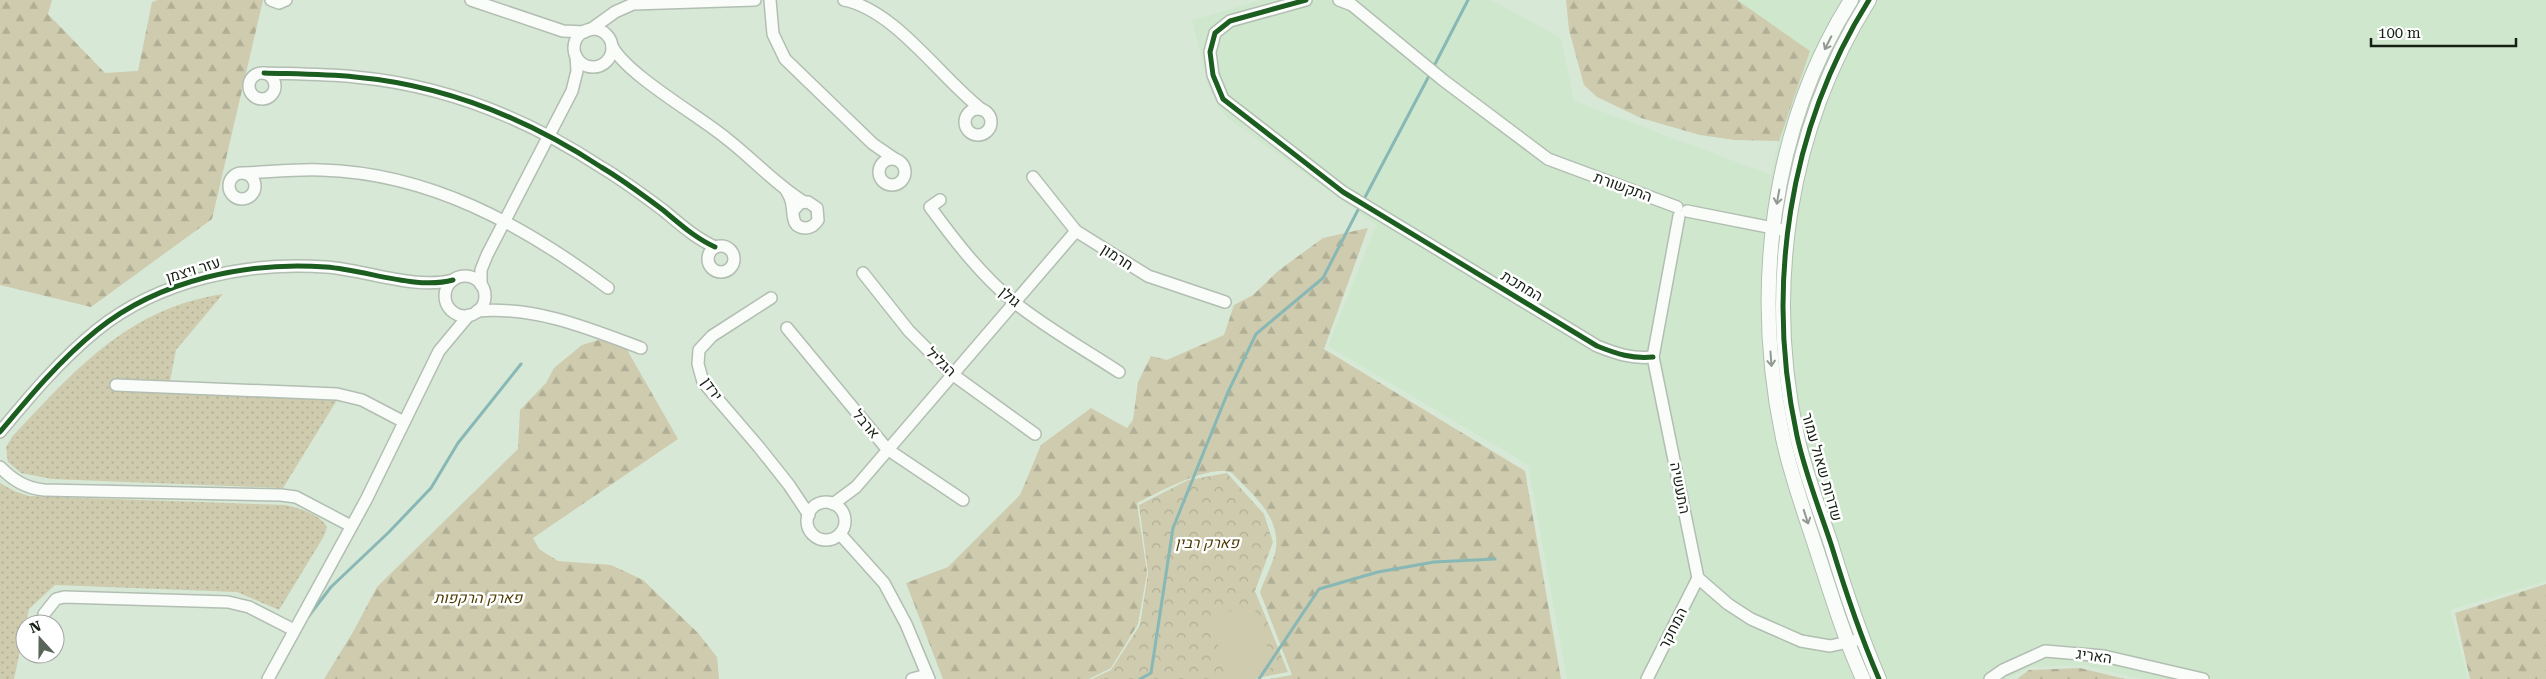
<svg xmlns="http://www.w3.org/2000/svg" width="2546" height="679" font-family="'Roboto Serif',Heebo,serif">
<defs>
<pattern id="grass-dots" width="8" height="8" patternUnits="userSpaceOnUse" patternTransform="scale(1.25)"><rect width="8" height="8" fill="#cecbae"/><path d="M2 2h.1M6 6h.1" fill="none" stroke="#b0ae95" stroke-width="1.8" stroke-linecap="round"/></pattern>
<pattern id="forest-firs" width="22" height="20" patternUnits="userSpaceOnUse" patternTransform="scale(1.25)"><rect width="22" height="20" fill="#cecbae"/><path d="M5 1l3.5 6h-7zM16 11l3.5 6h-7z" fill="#b0ae95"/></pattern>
<pattern id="park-crowns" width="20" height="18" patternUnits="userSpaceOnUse" patternTransform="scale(1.25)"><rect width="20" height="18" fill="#cecbae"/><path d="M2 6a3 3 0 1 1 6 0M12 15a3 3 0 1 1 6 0" fill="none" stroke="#b0ae95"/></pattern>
</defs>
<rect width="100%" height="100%" fill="#d8e8d7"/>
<!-- built -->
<path fill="#cfe8cd" d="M1262 0H1491L1561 38 1574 101 1771 175 1795 60 1723 0H2546V581L2450 610 2468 679H2142L2083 665 2030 667 2007 679H1567L1528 465 1328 346 1376 225 1225 116 1209 89 1192 20Z"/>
<!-- grass -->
<g fill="url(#grass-dots)">
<path d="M223 294 176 350 168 391 337 400 283 488 52 479 21 473 8 462 6 447 12 437C74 371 128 308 223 294Z"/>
<path d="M0 483 14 491 29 496 285 505C299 508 320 514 327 527L324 536 279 610 237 592 55 585 29 609 14 679H0Z"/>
</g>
<!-- forest -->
<g fill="url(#forest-firs)">
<path d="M0 0H52L48 14 105 73 138 71 152 2 158 0H263L212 219 91 307 0 285Z"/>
<path d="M1566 0H1737L1810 51 1779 141 1735 140 1700 135 1641 118 1597 97 1584 85 1569 30Z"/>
<path d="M1368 228 1324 349 1525 471 1561 679H1269L1292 675 1260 592C1265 578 1274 562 1276 548 1280 516 1251 493 1232 473 1211 463 1157 493 1137 503L1147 573 1138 624 1111 668 1089 679H943L906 583 948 567 1020 495 1041 445 1091 408 1127 428 1133 420 1138 382 1151 356 1167 360 1224 335 1234 305 1253 295 1278 271 1323 238Z"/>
<path d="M618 334 678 439 533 538 539 549 558 561 611 565 643 580 698 633 717 657 719 679H324L353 632 377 587 518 449 520 410 546 383 554 368 582 345Z"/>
<path d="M2546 584V679H2470L2455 613Z"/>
<path d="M2080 668 2125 679H2017L2029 670Z"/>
</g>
<!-- park -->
<path fill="url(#park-crowns)" d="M1227 473 1264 514 1273 542 1255 591 1288 672 1253 679H1092L1111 670 1140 625 1148 573 1139 505 1188 480Z"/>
<!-- garden -->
<path fill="#cecbae" d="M1253 604 1274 667 1236 679H1229L1209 618Z"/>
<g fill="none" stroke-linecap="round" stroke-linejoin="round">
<!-- stream -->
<g stroke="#88b8b5" stroke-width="3">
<path d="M1433 68 1468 0"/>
<path d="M1363 201 1430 74"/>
<path d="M308 617 331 587 389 532 431 488 458 443 521 364"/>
<path d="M1140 679 1151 673 1173 528 1228 392 1256 334 1323 278 1360 206"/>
<path d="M1259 679 1319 589 1378 572 1434 562 1495 559"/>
</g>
<!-- minor casing -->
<g stroke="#b2beb2" stroke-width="14">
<g id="minor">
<path d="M271 0 279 3 286 0"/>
<path d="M471 0 563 31 585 32"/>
<path d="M770 0 773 34 785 59 873 144 895 159"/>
<path d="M844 0C895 10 940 77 981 109"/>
<path d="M1306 0 1230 21 1215 33 1210 52 1213 75 1223 99 1343 192 1597 346C1617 354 1632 359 1653 357"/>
<path d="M1339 0 1352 5 1443 80 1548 159 1677 207"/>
<circle cx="593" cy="48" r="19"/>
<path d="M590 30 615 12 633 4 755 0"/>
<path d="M612 46C627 75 698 115 727 139 753 159 776 185 804 202"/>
<circle cx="262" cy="86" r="13"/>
<path d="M264 73C295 74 325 74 355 77 445 85 526 118 601 167 623 180 643 195 663 210 680 224 695 238 715 247"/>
<circle cx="978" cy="122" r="13"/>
<circle cx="892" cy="172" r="13"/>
<circle cx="242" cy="186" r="13"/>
<path d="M245 173C270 172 295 169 321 170 430 173 523 225 608 288"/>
<path d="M1033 177 1076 231 1148 276 1225 302"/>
<path d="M786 190C789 195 792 200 792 206 794 215 791 227 805 228 811 228 815 225 818 220L817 208 808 202 800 203 793 211"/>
<path d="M940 200 930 207C955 241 981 275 1014 302 1046 328 1084 349 1119 372"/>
<path d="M1687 211 1788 231"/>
<path d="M1679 216 1653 357 1698 578 1728 604 1751 619 1801 641 1830 646 1862 639"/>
<circle cx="721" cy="259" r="13"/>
<path d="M863 273 909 331 952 374 1035 434"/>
<circle cx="465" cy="296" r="20"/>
<path d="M481 285V270L487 255 572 91 577 71 576 56"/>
<path d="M771 298 712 336 699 350 698 364 703 382 758 446 789 485 809 515"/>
<path d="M477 311C535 306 588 328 641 348"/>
<path d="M787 328 887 449 963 500"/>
<path d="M116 385 337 394 362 400 404 422"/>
<path d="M0 432C30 396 60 360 97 330 159 280 248 261 326 267 367 270 415 290 453 280"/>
<path d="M0 467C13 480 25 488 44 490L281 495 296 497 351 526"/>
<circle cx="826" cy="521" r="19"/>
<path d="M833 504 856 487 1076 231"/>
<path d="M840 534 884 583 906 624 929 679"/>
<path d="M44 614 56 599 64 597 228 602 249 607 294 630"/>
<path d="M268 679 366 500 439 351 469 315"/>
<path d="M912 679 927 675"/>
<path d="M1647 679 1698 578"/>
<path d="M1990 679 2003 670 2045 651 2104 656 2203 679"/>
</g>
</g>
<!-- tertiary casing -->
<g stroke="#b2beb2" stroke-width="16">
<g id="tertiary">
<path d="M1851 0C1770 129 1752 291 1783 438 1791 476 1805 514 1817 551 1831 594 1844 637 1863 679"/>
<path d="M1869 0C1788 129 1765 288 1797 436 1805 473 1819 508 1831 544 1845 590 1860 635 1879 679"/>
</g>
</g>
<!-- minor -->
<use href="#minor" stroke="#f9fcf9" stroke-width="11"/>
<!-- tertiary -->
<use href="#tertiary" stroke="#f9fcf9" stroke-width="14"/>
<!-- cycleway casing -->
<g stroke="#fff" stroke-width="8">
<g id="cycleway">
<path d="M1306 0 1230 21 1215 33 1210 52 1213 75 1223 99 1343 192 1597 346C1617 354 1632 359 1653 357"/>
<path d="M1869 0C1788 129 1765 288 1797 436 1805 473 1819 508 1831 544 1845 590 1860 635 1879 679"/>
<path d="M264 73C295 74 325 74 355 77 445 85 526 118 601 167 623 180 643 195 663 210 680 224 695 238 715 247"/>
<path d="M0 432C30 396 60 360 97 330 159 280 248 261 326 267 367 270 415 290 453 280"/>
</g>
</g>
<!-- cycleway -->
<use href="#cycleway" stroke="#1b5e20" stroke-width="5"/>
</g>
<!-- one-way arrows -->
<defs><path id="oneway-shaft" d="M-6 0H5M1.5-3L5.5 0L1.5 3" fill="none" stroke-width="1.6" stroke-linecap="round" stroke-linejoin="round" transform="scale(1.25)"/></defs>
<g stroke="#929992">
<use href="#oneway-shaft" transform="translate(1828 43) rotate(117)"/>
<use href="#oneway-shaft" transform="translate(1778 197) rotate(100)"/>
<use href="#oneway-shaft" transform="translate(1771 359) rotate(86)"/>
<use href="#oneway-shaft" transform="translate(1806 517) rotate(72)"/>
</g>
<g text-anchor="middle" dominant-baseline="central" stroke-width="5" stroke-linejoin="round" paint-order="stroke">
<!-- street labels -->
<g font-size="15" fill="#151f14" stroke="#fff">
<text transform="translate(1623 187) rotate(20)">התקשורת</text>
<text transform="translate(1117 257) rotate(33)">חרמון</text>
<text transform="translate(193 270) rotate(-17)">עזר ויצמן</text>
<text transform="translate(1522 286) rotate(31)">המתכת</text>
<text transform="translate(1010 297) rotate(40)">גולן</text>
<text transform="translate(941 362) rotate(43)">הגליל</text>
<text transform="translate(712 389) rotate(55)">ירדן</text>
<text transform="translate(866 424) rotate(50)">ארבל</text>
<text transform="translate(1822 467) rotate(74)">שדרות שאול עמור</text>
<text transform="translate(1680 488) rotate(79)">התעשיה</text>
<text transform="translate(1673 628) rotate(-63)">המחקר</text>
<text transform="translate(2094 656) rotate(8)">האריג</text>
</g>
<!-- park labels -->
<g font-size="15" font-style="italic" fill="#4d3a00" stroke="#fff">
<text x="1207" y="543">פארק רבין</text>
<text x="478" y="598">פארק הרקפות</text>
</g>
</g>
<!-- north arrow -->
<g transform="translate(40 639) rotate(339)"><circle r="24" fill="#ffffff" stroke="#a1a5a1"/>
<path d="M0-4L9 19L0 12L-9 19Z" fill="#596558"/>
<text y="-8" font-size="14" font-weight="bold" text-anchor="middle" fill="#151f14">N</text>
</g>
<!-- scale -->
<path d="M2371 38v8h145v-8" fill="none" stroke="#151f14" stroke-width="2.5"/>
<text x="2378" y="38" font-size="15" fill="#151f14" stroke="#ffffff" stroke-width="4" paint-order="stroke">100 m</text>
</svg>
